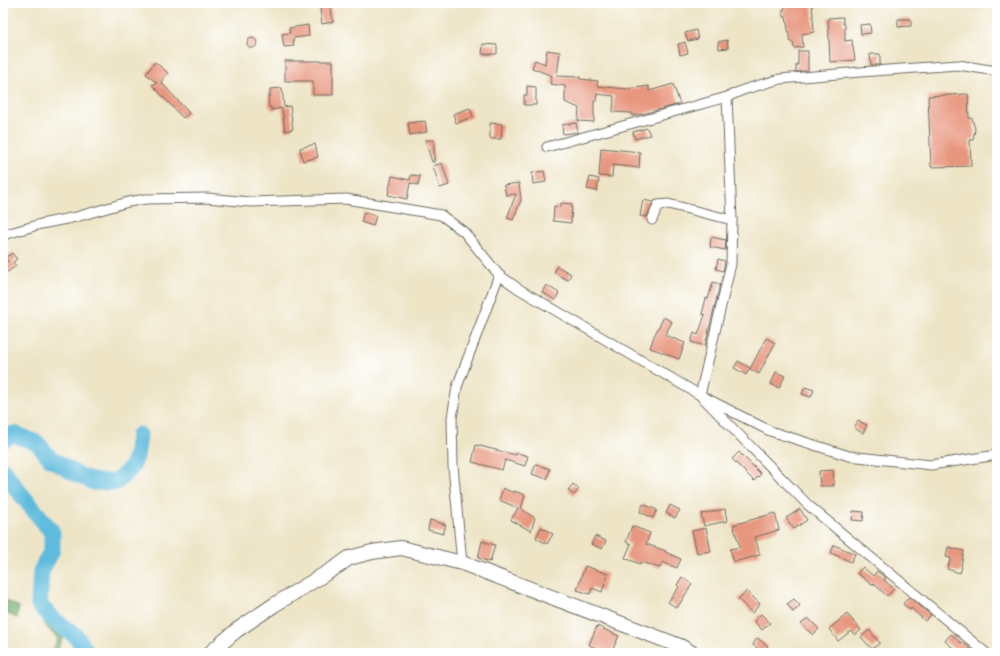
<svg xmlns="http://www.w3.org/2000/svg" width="1000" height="656" font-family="Vollkorn,serif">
<rect width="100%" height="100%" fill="#fff"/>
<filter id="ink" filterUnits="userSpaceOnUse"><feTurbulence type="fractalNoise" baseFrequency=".025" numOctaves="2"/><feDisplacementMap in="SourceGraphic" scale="8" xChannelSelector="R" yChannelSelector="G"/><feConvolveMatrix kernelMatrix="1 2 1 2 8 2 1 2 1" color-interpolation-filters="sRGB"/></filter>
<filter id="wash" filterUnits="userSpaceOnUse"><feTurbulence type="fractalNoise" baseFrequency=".012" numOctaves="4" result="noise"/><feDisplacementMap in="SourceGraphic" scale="16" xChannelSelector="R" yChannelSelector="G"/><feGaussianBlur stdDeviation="0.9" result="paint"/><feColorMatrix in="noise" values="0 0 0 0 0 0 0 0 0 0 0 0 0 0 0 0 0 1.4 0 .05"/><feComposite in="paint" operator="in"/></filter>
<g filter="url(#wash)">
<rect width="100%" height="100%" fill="#eee5c7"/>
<!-- forest -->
<g fill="#70aa68" stroke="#4e6a4a">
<path d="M3 599 19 607 17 618 3 612Z"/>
<path d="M48 619 66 633 56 653H50L58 639 43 623Z"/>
</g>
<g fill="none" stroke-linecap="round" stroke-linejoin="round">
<!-- river -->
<g stroke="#5fbbdd" stroke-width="17">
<path d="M3 439 14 434 37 443 51 459 76 474 94 482H116L131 468 136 457 139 435"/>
<path d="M3 470 16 488 52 532V550L41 571 39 605 55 621 76 636 87 653"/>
</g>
</g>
<g id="blocks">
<!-- building -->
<g fill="#e8977f">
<path d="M319 3H330L333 22 322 24Z"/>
<path d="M783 3H812L814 32 802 34 803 47 794 48 793 42H790L786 17H784L782 10 785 9Z"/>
<path d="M843 17V24H845V41L852 40 855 60 830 62 828 18Z"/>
<path d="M898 19H911V26L898 27Z"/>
<path d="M870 24 871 33 861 34 860 25Z"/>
<path d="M308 25 309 36 293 38 294 46 284 47 282 34 290 33 289 28Z"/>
<path d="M696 30 698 39 688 41 685 33Z"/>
<circle cx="252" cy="43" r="5"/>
<path d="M727 40 728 48 719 49 718 42Z"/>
<path d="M685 42 688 53 680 55 678 44Z"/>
<path d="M483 44 497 45V54H482Z"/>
<path d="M547 50 560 52 557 76 580 77V79L598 81 597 86 627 89 649 86V91L673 84 680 104 642 114 632 116V113L613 112 614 96 597 94 596 101H594V122L578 121 579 108 565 102V86L550 84 552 76 532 68 535 60 545 64Z"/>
<path d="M798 51H808V71L796 72V65H798Z"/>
<path d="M870 54H880V65H871Z"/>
<path d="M285 61H333V95H313V81H285Z"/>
<path d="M155 62 168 73 161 82 189 113 183 118 152 85 157 83 146 74Z"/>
<path d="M527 86 536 87V105H524V95H527Z"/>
<path d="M282 88 284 107 290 106 293 129 285 131 282 108 271 110V107H269L268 96H270V89Z"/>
<path d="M968 94 969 118H972L975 129 973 140H970L971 166 931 167 928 96Z"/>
<path d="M470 108 473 117 456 123 453 114Z"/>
<path d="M425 121 427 132 410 135 408 123Z"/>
<path d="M490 123 502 124 501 139H490Z"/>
<path d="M576 123 578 132 563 134 562 125Z"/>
<path d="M647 128 650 135 635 139 633 132Z"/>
<path d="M425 140H434V162H432Z"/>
<path d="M315 144 318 157 303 161 300 148Z"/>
<path d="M601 148 640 152 639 168 613 165 612 177 599 176Z"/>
<path d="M442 163 449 185 440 188 433 166Z"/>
<path d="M544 171 546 182 533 184 532 173Z"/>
<path d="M411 175 420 176 418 185 410 183 407 199 388 195 392 176 410 180Z"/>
<path d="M590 177 599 179 597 191 587 189Z"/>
<path d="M519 183 521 200 513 220 507 218 516 194 506 195 504 185Z"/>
<path d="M643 200 653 202 647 217 640 216Z"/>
<path d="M561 203 572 204 571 223 553 221 554 206 560 207Z"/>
<path d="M364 212 376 216 373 226 361 222Z"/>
<path d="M711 237 726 240 725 250 710 247Z"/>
<path d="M12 253 17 259 13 262 16 266 6 273 3 268V265L8 261 5 258Z"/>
<path d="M718 259 725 261 723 271 716 269Z"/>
<path d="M557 266 571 274 568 280 554 273Z"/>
<path d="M713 282 720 284 705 346 691 342 694 333 698 335 705 315 702 314 706 298 708 299Z"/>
<path d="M546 285 559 293 555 300 542 292Z"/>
<path d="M664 317 672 322 665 335 685 343 679 359 659 351 650 348 654 336Z"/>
<path d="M766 338 775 343 759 374 750 369Z"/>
<path d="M738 361 750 368 746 375 734 368Z"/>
<path d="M776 372 785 376 779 388 771 384Z"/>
<path d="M805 387 814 390 811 397 802 394Z"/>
<path d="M858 421 867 425 863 433 854 428Z"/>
<path d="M476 445 516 455 517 453 528 456 525 466 505 460 502 470 472 462Z"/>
<path d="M739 452 761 474 754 481 732 459Z"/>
<path d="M536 464 550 469 547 479 532 474Z"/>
<path d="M833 470 834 486H820L819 471Z"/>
<path d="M573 484 579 489 574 495 568 490Z"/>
<path d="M503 488 514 493V491L525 495 521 509 535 518 531 531 511 520 518 508 499 500Z"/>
<path d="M643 504 657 510 653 518 640 512Z"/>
<path d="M670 505 680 510 675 518 666 513Z"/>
<path d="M725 509 727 521 704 526 701 514Z"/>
<path d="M800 509 807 520 794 529 786 518Z"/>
<path d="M853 511 864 512 863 521 852 520Z"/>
<path d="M775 513 779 530 755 537 760 555 734 562 730 549 740 547 733 525Z"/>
<path d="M430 520 446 525 443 534 428 530Z"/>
<path d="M632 526 650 533 646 544 666 551 665 552 681 559 677 568 662 562 660 568 641 562 640 564 625 558 631 544 626 542Z"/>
<path d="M541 527 553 534 547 544 536 538Z"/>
<path d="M706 528 711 551 697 553 692 531Z"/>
<path d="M595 536 606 541 602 549 591 544Z"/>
<path d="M482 541 495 545 490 562 478 558Z"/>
<path d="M834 545 855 554 851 562 831 553Z"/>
<path d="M948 547 964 551 961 566 962 567 960 573 947 569 951 558 946 557Z"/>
<path d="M585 566 608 574 602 592 592 588 590 594 577 590Z"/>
<path d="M863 567 873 576 877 571 886 578 884 580 894 589 887 596 873 583 872 585 857 573Z"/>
<path d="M682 577 692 584 677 608 668 602 679 587 677 585Z"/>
<path d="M747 591 760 604 752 613 738 599Z"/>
<path d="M909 597 931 615 925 621 911 608 910 610 903 604Z"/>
<path d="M794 599 800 606 793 612 787 604Z"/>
<path d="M761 614 770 623 762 630 754 621Z"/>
<path d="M847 614 861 630 855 635 851 631 838 641 829 629Z"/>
<path d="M808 618 819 629 813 635 801 624Z"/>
<path d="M597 626 619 636 611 653H607L589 645Z"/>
<path d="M869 630 880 643 872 649 861 637Z"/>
<path d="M951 634 961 643 962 642 976 653H959L945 641Z"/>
<path d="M757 638 768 646 764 653 753 645Z"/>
</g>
</g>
</g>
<g filter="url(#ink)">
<use href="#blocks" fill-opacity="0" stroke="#6f6c62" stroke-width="1"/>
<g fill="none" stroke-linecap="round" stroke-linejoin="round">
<!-- street casing -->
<g stroke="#6f6c62" stroke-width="11">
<g id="street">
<path d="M727 97 732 220 731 264 700 395 808 505 986 653"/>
<path d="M547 147 727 97 743 90 780 79 860 72 958 65 997 71"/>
<path d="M652 220 658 205 668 204 732 220"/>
<path d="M3 235 41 224 76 217 128 202 146 199 207 198 250 202 346 199 441 215 464 232 499 275 519 289 700 395 770 431 849 456 931 465 997 455"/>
<path d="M462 563 453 466 452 418 457 387 499 275"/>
</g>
</g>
<!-- primary casing -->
<g stroke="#6f6c62" stroke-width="16">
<path id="primary" d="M210 653 237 630 274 605 338 566 349 558 372 552 401 548 462 563 680 646 692 653"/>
</g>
<!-- street -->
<use href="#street" stroke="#fff" stroke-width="9"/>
<!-- primary -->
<use href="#primary" stroke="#fff" stroke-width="14"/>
</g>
</g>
<!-- margin -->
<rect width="1000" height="656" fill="none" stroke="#fff" stroke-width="16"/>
</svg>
